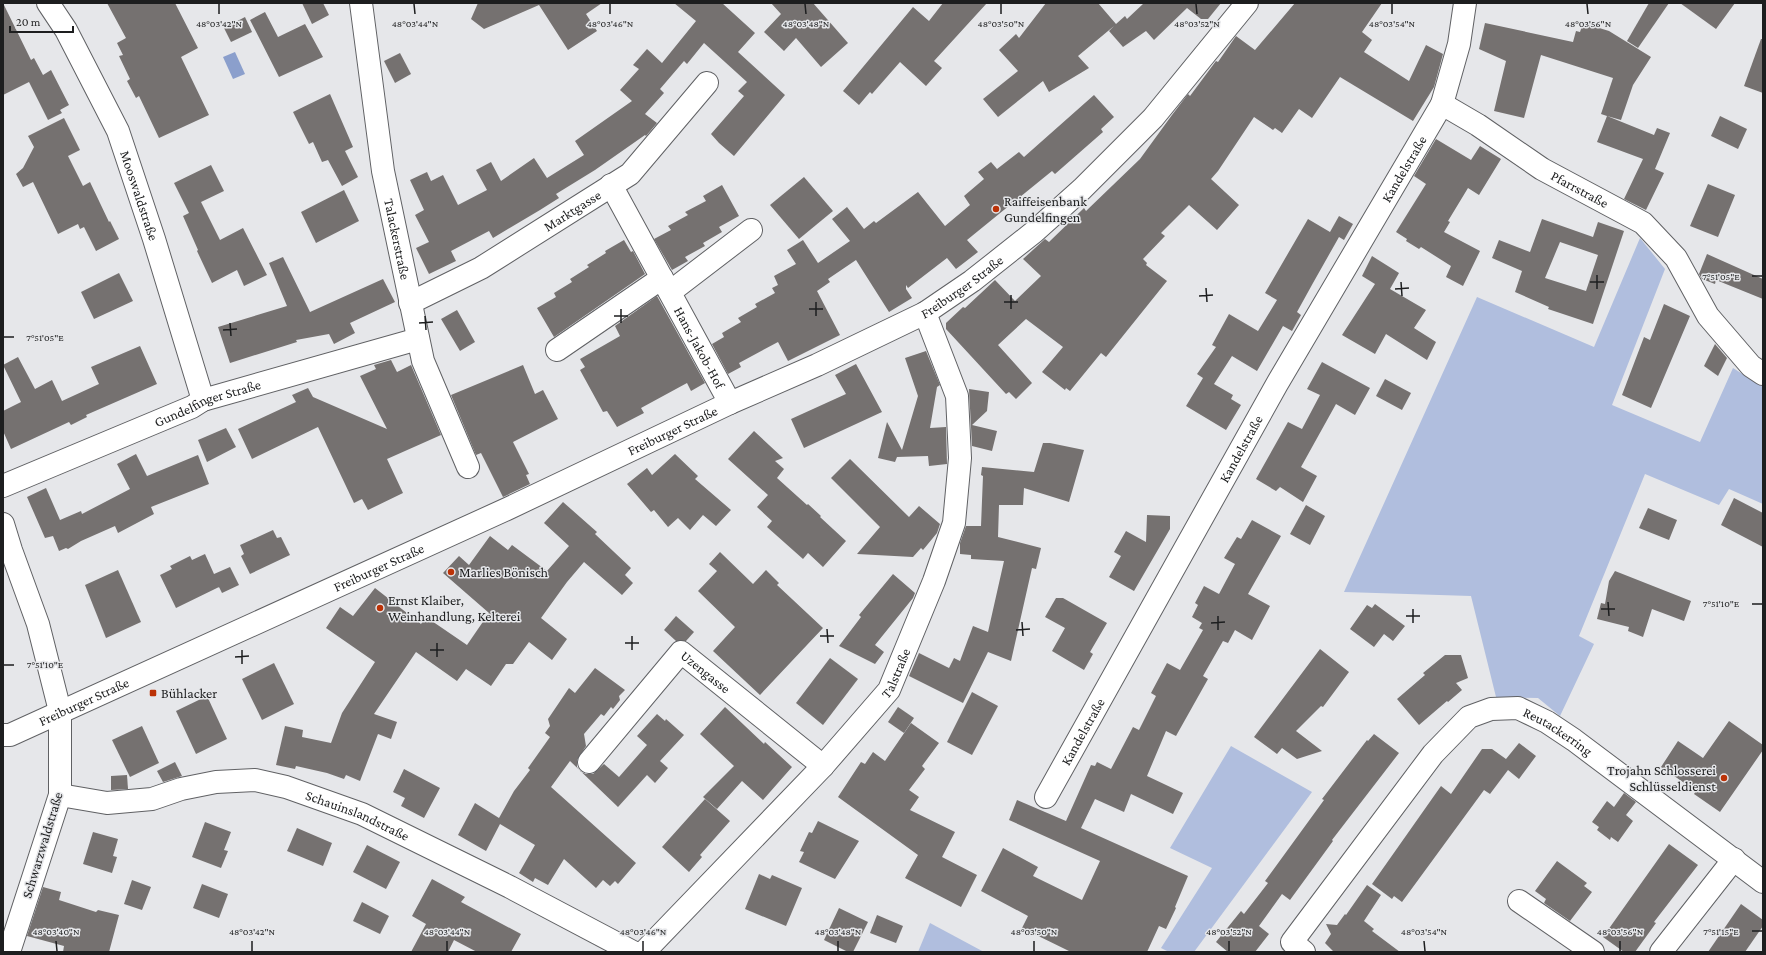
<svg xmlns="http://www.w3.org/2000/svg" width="1766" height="955" font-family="'Crimson Pro',serif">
<rect width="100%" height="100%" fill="#e6e7ea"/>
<!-- green -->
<g fill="#b0bede">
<path d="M1640 238 1665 269 1612 405 1700 442 1733 368 1763 387V504L1729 489 1719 505 1645 474 1579 636 1594 644 1560 716 1538 698 1496 697 1471 596 1344 592 1477 297 1594 347Z"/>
<path d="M1231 746 1312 792 1194 952H1169L1161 948 1212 868 1170 848Z"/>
<path d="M930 923 984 952H918Z"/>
</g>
<!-- water -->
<path fill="#8b9fcc" d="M235 52 245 74 233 79 223 57Z"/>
<!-- building -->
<g fill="#757170" fill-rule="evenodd">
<path d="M3 3 31 60 34 58 43 75 51 70 69 105 60 110 62 113 48 120 29 82 3 95Z"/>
<path d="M107 3H175L198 48 181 57 209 115 159 138 139 96 136 98 127 81 130 79 119 56 123 55 117 43 126 38Z"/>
<path d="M302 3H323L329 15 312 24Z"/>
<path d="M478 3H602L586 14 597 31 568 50 539 5 484 29 471 19Z"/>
<path d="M674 3H722L755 33 738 52 785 95 734 156 719 143 711 134 744 96 738 91 747 82 704 43 687 64 684 61 660 89 664 93 645 114 657 123 646 136 645 135 595 170 556 194 559 198 540 210 493 238 489 231 451 251 456 261 429 274 416 248 429 242 415 215 424 210 410 180 427 172 431 181 443 175 458 205 487 190 476 170 491 162 501 181 534 158 547 178 584 155 575 141 632 101 620 90 639 69 633 65 647 49 662 63 696 21Z"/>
<path d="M771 3H813L848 43 821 67 796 38 784 51 764 32 781 14Z"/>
<path d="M943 3H987L934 61 942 68 926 86 900 62 872 94 870 92 859 105 843 91 913 7 929 21Z"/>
<path d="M1046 3H1098L1116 24 1125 16 1127 19 1144 3H1221L1208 19H1201L1187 8 1154 40 1146 31 1123 47 1109 31 1114 26 1078 56 1089 68 1049 92 1043 81 998 117 983 99 1018 71 999 50 1016 34 1019 38Z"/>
<path d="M1295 3H1382L1362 32 1372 40 1364 52 1409 81 1426 45 1443 54 1434 87 1413 121 1340 77 1312 118 1299 109 1282 133 1275 128 1273 130 1254 117 1218 171 1211 179 1239 205 1217 230 1189 205 1161 233 1165 236 1143 259 1147 263 1146 265 1167 281 1106 357 1101 353 1070 391 1066 388 1065 390 1042 372 1063 347 1026 319 998 345 1032 383 1016 399 1009 392 1006 394 946 329V323L963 307 965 308 995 280 1015 301 1041 276 1023 259 1045 239 1049 242 1084 208 1086 211 1140 159 1172 115 1188 94 1190 96 1216 61 1218 62 1236 36 1255 50Z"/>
<path d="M1649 3H1669L1638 48 1627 41Z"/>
<path d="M1680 3H1735L1716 29Z"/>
<path d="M265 12 278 37 305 24 323 57 279 77 250 20Z"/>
<path d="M245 17 252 32 231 42 224 28Z"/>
<path d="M1485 23 1573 42 1576 31 1580 32 1583 23 1609 31 1651 57 1633 85 1621 120 1607 116 1654 135 1657 128 1670 133 1655 169 1664 173 1646 210 1624 199 1643 159 1597 142 1607 116 1601 114 1613 78 1541 55 1524 118 1494 111 1506 61 1479 49Z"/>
<path d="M1761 39H1763V93L1744 86Z"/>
<path d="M400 53 411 74 395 83 384 61Z"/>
<path d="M330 94 353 147 345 151 358 177 342 186 328 160 322 162 313 142 309 144 293 112Z"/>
<path d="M1094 95 1114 117 1101 129 1103 132 1055 174 1052 171 967 240 978 252 956 269 947 258 908 288 906 285V289L912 298 889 312 856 260 828 279 830 282 817 291 840 335 788 361 778 342 739 363 741 367 728 374 712 344 724 337 722 333 741 322 738 318 757 307 755 304 775 293 772 288 778 285 774 276 796 264 787 250 803 240 818 263 850 241 832 219 847 207 864 229 874 221 876 223 918 192 945 226 970 205 964 196 984 179 978 172 991 162 997 169 1019 152 1024 157Z"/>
<path d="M1720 116 1747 129 1738 149 1711 136Z"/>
<path d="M64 118 80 150 68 156 83 186 90 182 109 222 110 221 119 239 96 251 84 227 80 229 78 224 58 234 33 182 23 187 16 174 23 168 34 147 28 136Z"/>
<path d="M1436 139 1471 160 1480 146 1501 159 1479 195 1468 188 1448 221 1450 222 1444 232 1480 251 1463 286 1446 277 1451 266 1421 247 1419 249 1406 241 1407 239 1396 232 1426 184 1414 176Z"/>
<path d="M211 165 224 191 201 202 220 240 243 228 267 275 244 286 237 270 212 283 197 251 198 250 183 216 189 213 174 183Z"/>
<path d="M804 177 833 211 799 239 770 205Z"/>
<path d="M1708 184 1735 195 1718 237 1690 226Z"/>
<path d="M722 185 739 216 719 227 722 232 703 243 705 246 685 257 688 261 672 270 654 239 671 230 668 226 688 215 685 212 706 201 703 196Z"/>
<path d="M344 190 359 221 316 243 301 212Z"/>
<path d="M1339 216 1353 224 1344 240 1339 237 1313 283 1297 312 1301 315 1292 331 1283 326 1257 371 1232 356 1214 384 1233 395 1231 399 1241 405 1226 430 1186 406 1203 378 1197 374 1216 347 1212 345 1229 314 1258 331 1277 300 1265 293 1308 219 1330 232Z"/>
<path d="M1542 219 1593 237 1598 222 1624 231 1593 324 1548 309 1549 307 1515 292 1522 271 1492 258 1499 240 1530 252ZM1560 242 1598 255 1586 291 1545 278Z"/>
<path d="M624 240 631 252 633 251 645 274 554 337 537 308 556 297 554 293 572 282 570 279 589 267 587 265 606 253 605 251Z"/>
<path d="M1707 254 1763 279V299L1716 280 1715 284 1702 279 1699 274Z"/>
<path d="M1372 256 1399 273 1390 289 1426 310 1414 328 1436 342 1427 360 1386 334 1375 354 1342 335 1375 284 1362 276Z"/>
<path d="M283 257 310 312 383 279 395 302 350 323 355 333 334 344 329 334 296 340 297 342 230 363 218 327 287 306 269 263Z"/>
<path d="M119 273 133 301 94 319 81 292Z"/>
<path d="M657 296 705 383 691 391 687 383 641 408 644 413 617 427 607 411 603 412 580 370 585 367 580 359 620 336 615 326Z"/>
<path d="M1664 304 1690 316 1651 408 1622 395 1644 337 1650 340Z"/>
<path d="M457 310 475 342 460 351 441 319Z"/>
<path d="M1715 344 1727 358 1718 376 1704 366Z"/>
<path d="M140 346 157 384 86 415 87 417 71 425 69 422 11 449 3 431V411L21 402 3 365 18 357 35 389 52 380 62 401 99 384 91 367Z"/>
<path d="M926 351 940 385 937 387 930 428 946 427 947 464 929 466 928 456 897 457 895 462 878 458 887 422 902 450 918 396 905 358Z"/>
<path d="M391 360 397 372 411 365 441 435 387 459 403 493 368 510 362 499 354 503 318 427 252 459 238 429 296 402 292 395 308 388 313 397 387 429 360 376 376 369 374 365Z"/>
<path d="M1322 362 1370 388 1355 415 1336 404 1301 467 1317 476 1303 502 1280 487 1276 491 1256 479 1288 422 1302 429 1320 395 1307 389Z"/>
<path d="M856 364 882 412 804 448 791 419 846 394 835 375Z"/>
<path d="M523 365 535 394 543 390 558 419 513 442 529 474 526 475 530 484 503 497 481 453 476 455 451 395Z"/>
<path d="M1385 379 1411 393 1402 410 1376 396Z"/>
<path d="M969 389 989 392 987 411 972 425 997 431 992 451 972 446Z"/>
<path d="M226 428 236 447 207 462 198 440Z"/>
<path d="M754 431 783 458 775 461 784 469 777 478 807 505 808 504 821 516 820 517 846 541 823 567 808 553 803 559 767 527 772 521 757 507 768 495 728 459Z"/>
<path d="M1043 443H1050L1084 450 1069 502 1024 488 1023 505H999L998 537 1041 548 1036 569 1032 568 1011 661 988 652 963 703 909 676 919 653 949 668 954 658 960 661 973 626 988 632 1004 561 971 559V555L960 554V543L966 526H981L983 476 981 475 982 467 1034 472Z"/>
<path d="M136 454 147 476 198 455 209 484 151 507 154 514 118 533 115 526 81 541 68 549 66 548 59 551 53 536 45 538 27 497 46 488 60 520 81 511 82 514 130 489 117 464Z"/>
<path d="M675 454 698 476 695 479 731 510 716 526 703 515 690 530 678 518 668 527 654 510 651 512 627 484 647 468 652 475Z"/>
<path d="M850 459 909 517 919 506 940 524 937 533 923 550 921 548 913 557 857 554 880 527 831 478Z"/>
<path d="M1734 498 1763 513V547L1721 525Z"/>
<path d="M563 502 597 532 595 534 631 568 625 575 633 583 622 595 584 562 567 582 541 618 567 639 552 660 529 642 513 664H506L491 686 466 669 457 681 416 652 374 714 397 722 391 739 378 734 360 781 346 775 344 779 327 773 296 766 295 769 276 765 285 726 303 730 302 737 331 743 342 713 375 662 326 628 340 607 353 616 375 588 421 624 426 617 467 645 489 613 443 573 459 556 469 565 490 536 508 550 512 545 547 571 569 546 544 523Z"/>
<path d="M1306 505 1325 516 1310 545 1290 534Z"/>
<path d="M1648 508 1677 520 1669 540 1639 528Z"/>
<path d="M1147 515 1170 516V529L1134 591 1109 577 1121 556 1114 552 1126 531 1146 542Z"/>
<path d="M1252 520 1281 536 1248 594 1270 606 1252 640 1235 630 1228 643 1223 641 1203 676 1208 679 1176 736 1166 731 1147 776 1183 793 1173 814 1131 794 1124 812 1095 799 1081 828 1188 876 1175 907 1176 908 1166 929 1159 926 1147 952H1071L1022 928 1028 916 981 891 1003 848 1038 867 1033 876 1082 900 1100 861 1009 820 1017 800 1066 821 1091 765 1095 766 1097 762 1111 769 1133 727 1139 730 1156 696 1151 693 1167 663 1180 670 1203 630 1199 628 1202 623 1192 617 1198 605 1195 603 1204 586 1219 594 1235 564 1224 558 1237 537 1241 539Z"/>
<path d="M273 530 277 538 281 537 290 555 250 574 241 556 244 554 240 545Z"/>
<path d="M720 552 753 584 766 570 779 583 777 585 823 628 760 695 713 651 735 627 698 591 717 571 709 564Z"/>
<path d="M205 554 214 574 230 567 239 585 222 593 218 585 219 587 176 608 160 575 172 569 170 566 190 556 192 560Z"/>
<path d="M118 570 141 622 106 638 85 585Z"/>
<path d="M1615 571 1691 601 1684 621 1652 609 1643 637 1628 631 1629 627 1597 619 1601 603 1605 604 1609 581Z"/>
<path d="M893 574 915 593 913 598 875 645 884 652 875 664 839 646 861 617 859 615Z"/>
<path d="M1056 598H1063L1107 623 1090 652 1093 654 1084 670 1052 651 1065 628 1045 617Z"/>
<path d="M1375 604 1405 626 1393 641 1384 634 1374 647 1350 629 1367 605 1372 608Z"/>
<path d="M676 616 694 632 686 641H676L664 630Z"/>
<path d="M1320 649 1349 672 1323 707 1321 706 1296 731 1322 751 1297 759 1282 748 1277 754 1254 737Z"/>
<path d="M1445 655H1461L1468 678 1456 683 1462 690 1448 702 1447 701 1419 725 1397 699 1425 675 1423 673Z"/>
<path d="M830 658 858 679 823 725 796 703Z"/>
<path d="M274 663 294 704 262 720 242 679Z"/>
<path d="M595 668 625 690 619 696 620 700 613 709 611 707 604 716 601 714 584 734 586 746 577 760V767L581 772 586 774H593L604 764 619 777 647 745 637 736 657 714 665 721 666 719 684 735 660 761 668 768 655 783 647 775 618 807 570 761 551 787 636 863 618 884 615 881 610 886 603 880 596 888 564 859 548 885 535 878 533 882 519 873 535 845 500 824 486 851 458 835 475 803 499 818 514 791 530 770 528 768 550 737 545 733 550 726 548 719 569 688 575 693Z"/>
<path d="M972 692 998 706 972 755 947 742Z"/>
<path d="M207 696 227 739 196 754 176 711Z"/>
<path d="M725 707 764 744 765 742 792 767 763 800 742 781 717 809 703 797 734 766 700 734Z"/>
<path d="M898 707 914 718 904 733 888 722Z"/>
<path d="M1729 721 1763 745V750L1720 812 1694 794 1696 791 1661 767 1678 741 1703 758Z"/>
<path d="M911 723 939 743 922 766 925 769 909 790 919 797 910 810 955 832 942 857 977 875 961 907 905 878 918 855 838 797 861 762 865 764 873 752 885 761Z"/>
<path d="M142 726 159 763 130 777 112 740Z"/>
<path d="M1374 734 1399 753 1332 840 1333 841 1290 900 1282 894 1259 926 1269 934 1255 952H1228L1216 942 1241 911 1244 914 1268 883 1265 881 1324 800 1322 799 1367 740 1368 741Z"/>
<path d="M1519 743 1536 756 1519 779 1508 770 1490 794 1484 790 1402 902 1394 896 1392 899 1372 884 1441 786 1451 794 1482 749H1492L1506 759Z"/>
<path d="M175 762 182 776 163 782 157 771Z"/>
<path d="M404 769 440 788 424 818 401 806 405 798 393 792Z"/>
<path d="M127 775 128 789 111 790V776Z"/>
<path d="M1624 793 1636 802 1626 815 1633 821 1618 842 1611 837 1610 840 1597 830 1599 827 1592 822 1607 801 1614 807Z"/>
<path d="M705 799 730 821 700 855 702 857 689 872 662 847Z"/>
<path d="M818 821 859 841 835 879 799 862 804 852 800 851 809 832 812 833Z"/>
<path d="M205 822 231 832 224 850 228 851 221 868 192 857Z"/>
<path d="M297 828 332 843 323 866 287 851Z"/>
<path d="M93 832 118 839 113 856 117 857 112 873 83 864Z"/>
<path d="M1669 844 1698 865 1654 922 1656 923 1635 952H1624L1603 937Z"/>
<path d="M367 845 400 862 386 889 353 872Z"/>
<path d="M1557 861 1587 883 1584 886 1592 892 1570 921 1544 903 1546 899 1535 891Z"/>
<path d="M759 874 770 879 772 875 802 888 786 926 745 909Z"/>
<path d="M432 879 465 897 461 902 521 934 511 952H477L454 940 448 952H411L426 924 412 916Z"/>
<path d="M132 880 151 887 142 910 124 904Z"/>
<path d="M202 884 228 894 219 918 193 908Z"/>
<path d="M1367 885 1381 895 1364 921 1374 929 1372 931 1400 952H1334L1325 943 1331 934 1326 924 1337 925 1345 914 1346 915Z"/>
<path d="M43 887 61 892 59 900 96 912 98 910 119 915 109 952H63L64 946 27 936Z"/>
<path d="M362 902 389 916 380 934 353 921Z"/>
<path d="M1741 904 1763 920V926L1745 952H1708Z"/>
<path d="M839 908 868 922 853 952H848L824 940Z"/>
<path d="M877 915 903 926 896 943 870 933Z"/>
</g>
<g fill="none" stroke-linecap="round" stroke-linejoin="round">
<!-- minor casing -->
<g stroke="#606164" stroke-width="24">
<g id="minor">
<path id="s1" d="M48 3 66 30 118 131 154 239 203 400"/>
<path id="s2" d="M361 3 383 171 423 361 468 467"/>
<path id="s3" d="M1465 3 1459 44 1442 104 1478 125 1542 169 1643 223 1676 258 1708 316 1751 366 1763 374"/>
<path id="s4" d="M611 185 730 403"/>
<path d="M670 292 751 230"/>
<path id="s5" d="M410 303 481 268 630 174 707 83"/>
<path d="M557 350 662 278"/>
<path id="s6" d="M3 486 192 407 203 400 418 339"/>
<path d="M3 524 11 550 38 624 60 711V795L9 952"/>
<path id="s7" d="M589 762 681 652 823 766"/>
<path id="s8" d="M60 795 107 803 152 799 181 789 216 782 255 780 286 787 362 814 510 887 633 952"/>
<path id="s9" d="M1046 797 1277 384 1442 104"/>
<path d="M1519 901 1593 952"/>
<path id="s10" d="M644 952 823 766 889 690 934 581 954 523 960 458 957 396 925 313"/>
<path id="s11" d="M1304 952 1292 942 1433 754 1469 717 1491 709 1518 708 1547 722 1574 740 1763 882"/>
<path d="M1661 952 1734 859"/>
</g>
</g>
<!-- tertiary casing -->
<g stroke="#606164" stroke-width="24">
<g id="tertiary">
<path id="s12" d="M3 735H10L507 509 730 403 817 365 925 313 972 281 1034 232 1082 189 1153 118 1247 3"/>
</g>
</g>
<!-- minor -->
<use href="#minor" stroke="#fff" stroke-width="22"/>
<!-- tertiary -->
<use href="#tertiary" stroke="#fff" stroke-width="22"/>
</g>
<!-- ticks -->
<path fill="none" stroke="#1d1e1f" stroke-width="1.5" d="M219 4V14M414 4 415 14M610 4V14M805 4 806 14M1001 4V14M1196 4 1197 14M1392 4V14M1587 4 1588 14M1597 275V289M1752 276H1762M1401 282 1402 296M1590 282H1604M1206 288 1207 302M1395 289 1409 288M1011 295V309M1199 296 1213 295M816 302V316M1004 302H1018M621 309V323M809 309H823M425 316 426 330M614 316H628M230 323 231 336M419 323 433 322M223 330 237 329M4 337H14M1608 602 1609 616M1752 604H1762M1413 609V623M1601 609H1615M1218 616V630M1406 616H1420M1022 622 1023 636M1211 623 1225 622M827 629 828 643M1016 630 1030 629M632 636V650M820 636H834M437 643V657M625 643H639M242 650V664M430 650H444M235 657 249 656M4 665H14M1752 931H1762M56 941 57 951M252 941V951M447 941V951M643 941V951M838 941V951M1034 941V951M1229 941V951M1424 941 1425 951M1620 941V951"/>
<!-- markers -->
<g fill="#bb3207" stroke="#e6e7ea" stroke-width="1.5">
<circle cx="996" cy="209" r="4"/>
<circle cx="451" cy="572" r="4"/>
<circle cx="380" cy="608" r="4"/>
<rect x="149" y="689" width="8" height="8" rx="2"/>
<circle cx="1724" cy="778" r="4"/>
</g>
<g text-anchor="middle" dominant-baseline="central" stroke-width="3" stroke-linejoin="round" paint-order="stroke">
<!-- street labels -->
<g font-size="14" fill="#1d1e1f" stroke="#e6e7ea">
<text stroke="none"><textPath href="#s9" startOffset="723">Kandelstraße</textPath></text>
<text stroke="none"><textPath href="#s3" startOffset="266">Pfarrstraße</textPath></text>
<text stroke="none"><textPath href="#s1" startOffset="214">Mooswaldstraße</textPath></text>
<text stroke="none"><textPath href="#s5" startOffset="187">Marktgasse</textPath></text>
<text stroke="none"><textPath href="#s2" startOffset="239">Talackerstraße</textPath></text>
<text stroke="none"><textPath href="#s12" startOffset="1060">Freiburger Straße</textPath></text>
<text stroke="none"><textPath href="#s4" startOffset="185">Hans-Jakob-Hof</textPath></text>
<text stroke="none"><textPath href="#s6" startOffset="221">Gundelfinger Straße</textPath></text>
<text stroke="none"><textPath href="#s12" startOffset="736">Freiburger Straße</textPath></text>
<text stroke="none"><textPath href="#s9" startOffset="399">Kandelstraße</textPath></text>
<text stroke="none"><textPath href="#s12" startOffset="412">Freiburger Straße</textPath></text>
<text stroke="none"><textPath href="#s10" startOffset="377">Talstraße</textPath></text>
<text stroke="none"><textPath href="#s7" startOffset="175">Uzengasse</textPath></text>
<text stroke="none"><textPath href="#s12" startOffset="88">Freiburger Straße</textPath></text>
<text stroke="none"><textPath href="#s9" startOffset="75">Kandelstraße</textPath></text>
<text stroke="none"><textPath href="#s11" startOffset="399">Reutackerring</textPath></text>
<text stroke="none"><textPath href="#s8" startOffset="307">Schauinslandstraße</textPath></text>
<text transform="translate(42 845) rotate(-73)">Schwarzwaldstraße</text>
</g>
<!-- poi labels -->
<g font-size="14" fill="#1d1e1f" stroke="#e6e7ea" text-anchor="start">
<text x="1004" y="201">Raiffeisenbank<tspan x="1004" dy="16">Gundelfingen</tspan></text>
<text x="459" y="572">Marlies Bönisch</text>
<text x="388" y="600">Ernst Klaiber,<tspan x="388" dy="16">Weinhandlung, Kelterei</tspan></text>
<text x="161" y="693">Bühlacker</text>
<text x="1716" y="770" text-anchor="end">Trojahn Schlosserei<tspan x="1716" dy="16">Schlüsseldienst</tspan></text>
</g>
</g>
<g font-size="10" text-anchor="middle" fill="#1d1e1f" stroke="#e6e7ea" stroke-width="3" stroke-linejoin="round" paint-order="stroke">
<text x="219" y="27">48°03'42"N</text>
<text x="415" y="27">48°03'44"N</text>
<text x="610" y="27">48°03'46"N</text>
<text x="806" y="27">48°03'48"N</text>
<text x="1001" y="27">48°03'50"N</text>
<text x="1197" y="27">48°03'52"N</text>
<text x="1392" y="27">48°03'54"N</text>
<text x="1588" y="27">48°03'56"N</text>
<text x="1721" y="280">7°51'05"E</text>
<text x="45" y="341">7°51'05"E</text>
<text x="1721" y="607">7°51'10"E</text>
<text x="45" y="668">7°51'10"E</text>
<text x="56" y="935">48°03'40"N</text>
<text x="252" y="935">48°03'42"N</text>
<text x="447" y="935">48°03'44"N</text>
<text x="643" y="935">48°03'46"N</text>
<text x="838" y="935">48°03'48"N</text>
<text x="1034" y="935">48°03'50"N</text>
<text x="1229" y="935">48°03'52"N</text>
<text x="1424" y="935">48°03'54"N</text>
<text x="1620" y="935">48°03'56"N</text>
<text x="1721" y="935">7°51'15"E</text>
</g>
<!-- border -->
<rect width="1766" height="955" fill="none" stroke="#1d1e1f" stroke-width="8"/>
<!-- scale -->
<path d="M10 26v6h63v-6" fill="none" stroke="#1d1e1f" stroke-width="2"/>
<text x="16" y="26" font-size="12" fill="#1d1e1f" stroke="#e6e7ea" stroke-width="3" paint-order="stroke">20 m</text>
</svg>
